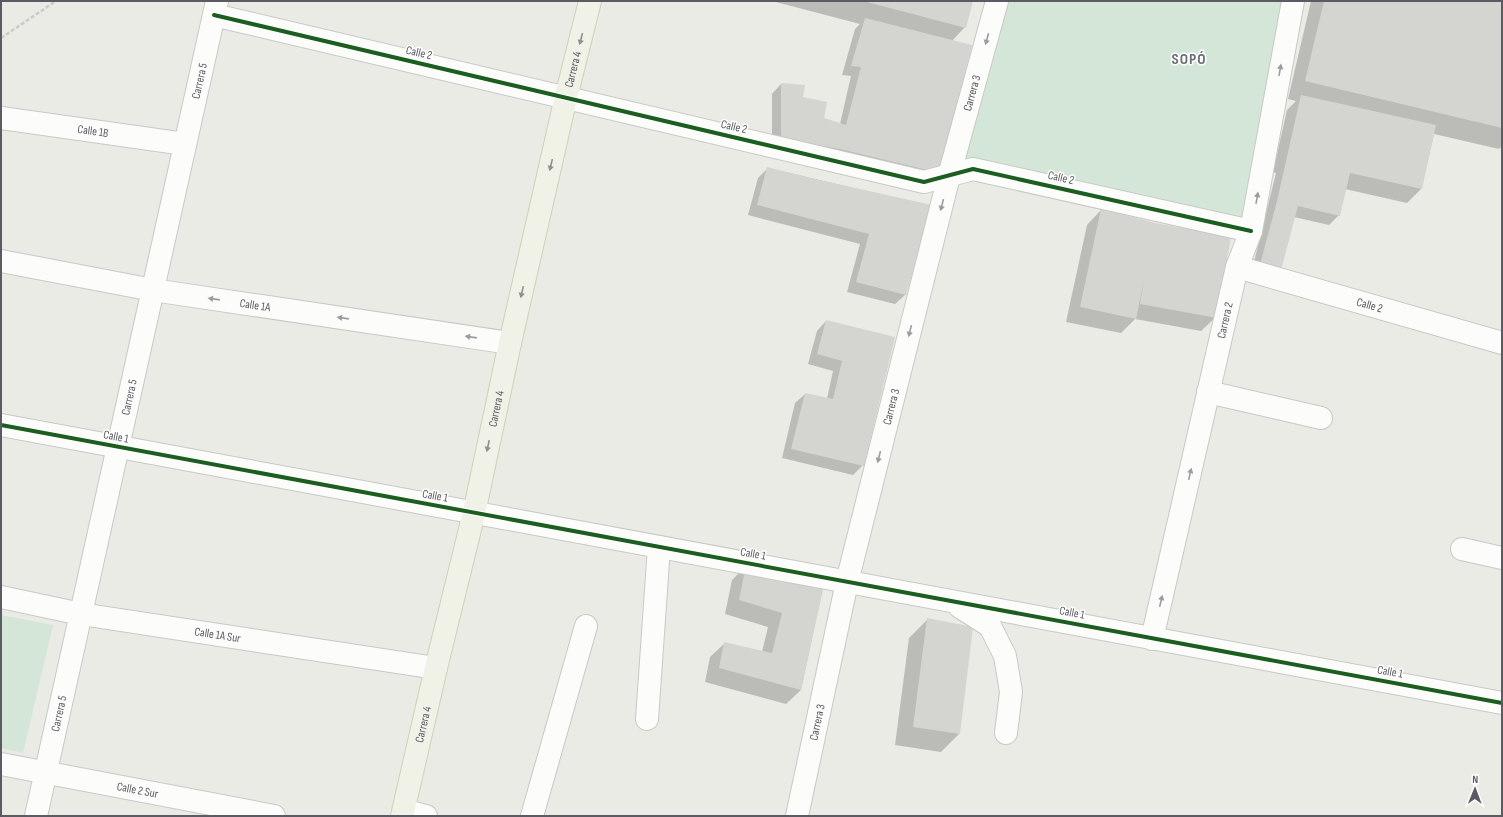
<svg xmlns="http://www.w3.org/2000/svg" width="1503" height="817" font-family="'Sofia Sans Condensed',sans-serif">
<rect width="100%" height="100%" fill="#eaebe5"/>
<!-- green -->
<g fill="#d4e6d7">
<path d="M997 1H1293L1251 231 973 169 949 176Z"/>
<path d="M1 615 53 625 23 753 1 748Z"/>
</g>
<!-- shadow -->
<g fill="#0003">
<path d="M772 1H972L965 27 952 41 939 173 772 148V94L781 84 802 97 822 119 840 124 851 76 842 75 855 29 860 24Z"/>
<path d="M1311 1H1502V146L1499 149 1434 134 1421 189 1407 203 1345 189 1339 215 1329 225 1294 217 1249 282 1276 173 1273 172 1287 110 1296 101 1288 99Z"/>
<path d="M768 168 931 206 905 295 895 304 847 292 860 244 748 215 758 178Z"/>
<path d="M1101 210 1216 317 1201 331 1135 319 1121 333 1066 322 1087 225Z"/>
<path d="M826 321 894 338 863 465 853 475 782 458 795 403 805 394 827 399 833 371 808 364 817 331Z"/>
<path d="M746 566 823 586 801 690 786 704 705 682 710 657 725 643 762 652 768 627 725 614 732 580Z"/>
<path d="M928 619 959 734 941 752 895 745 909 638Z"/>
</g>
<!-- building -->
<g fill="#d4d4d0">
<path d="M863 1H973L966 28Z"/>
<path d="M1324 1H1502V128L1305 81Z"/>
<path d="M865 18 972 45 940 173 840 149 781 139V83L805 85 803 97 827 102 824 118 846 125 861 67 851 66Z"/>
<path d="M1301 95 1436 125 1422 189 1350 173 1340 216 1298 206 1279 278 1258 272 1277 201Z"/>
<path d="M767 167 819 180 932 205 906 295 856 282 869 234 757 205Z"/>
<path d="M1101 209 1155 223 1231 237 1217 318 1140 304 1144 280 1136 319 1080 307Z"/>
<path d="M826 320 895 337 864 466 791 449 805 393 833 399 842 361 817 354Z"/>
<path d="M746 565 824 585 801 690 719 668 724 642 772 653 782 613 739 600Z"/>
<path d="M927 618 973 627 960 734 913 727Z"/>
</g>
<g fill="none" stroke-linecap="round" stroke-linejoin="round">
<!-- minor casing -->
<g stroke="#c8c9c7" stroke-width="24">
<g id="minor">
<path d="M214 15 924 182 973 169 1251 231"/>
<path id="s1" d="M1 118 185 144"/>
<path id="s2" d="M1 261 153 290 510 343"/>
<path id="s3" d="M1237 267 1502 343"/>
<path d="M1208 392 1321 418"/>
<path d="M1 425 1502 703"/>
<path d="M1462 549 1502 558"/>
<path id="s4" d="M1 597 81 614 436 668"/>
<path d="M960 607 990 626 1005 656 1011 692 1006 733"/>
<path id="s5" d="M1152 639 1237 267 1251 231 1293 1"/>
<path d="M647 719 659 547"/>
<path id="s6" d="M1 764 274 816"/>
<path d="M404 810 426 816"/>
<path id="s7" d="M36 816 217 1"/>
<path d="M532 816 586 626"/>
<path id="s8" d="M797 816 847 582 949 176 997 1"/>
</g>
</g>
<!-- major casing -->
<g stroke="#cfd1b5" stroke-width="24">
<g id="major">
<path id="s9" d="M402 816 436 668 474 513 510 343 566 97 590 1"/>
</g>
</g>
<!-- path -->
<path stroke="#c8cccb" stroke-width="2.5" stroke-dasharray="4 2" stroke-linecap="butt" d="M1 38 56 1"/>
<!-- minor -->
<use href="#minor" stroke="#fcfcfb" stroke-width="22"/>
<!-- major -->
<use href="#major" stroke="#f0f2e8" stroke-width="22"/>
<!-- cycleway casing -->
<g stroke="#fff" stroke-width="6">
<g id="cycleway">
<path d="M214 15 924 182 973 169 1251 231"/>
<path d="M1 425 1502 703"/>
</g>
</g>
<!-- cycleway -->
<use href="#cycleway" stroke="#1b5e20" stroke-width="4"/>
</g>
<!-- one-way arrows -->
<defs><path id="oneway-solid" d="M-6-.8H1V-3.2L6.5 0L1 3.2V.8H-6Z"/></defs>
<g fill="#8f9092">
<use href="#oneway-solid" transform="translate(581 39) rotate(104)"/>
<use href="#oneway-solid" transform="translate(551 165) rotate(103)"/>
<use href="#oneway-solid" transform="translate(522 292) rotate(103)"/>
<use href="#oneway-solid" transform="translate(488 446) rotate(102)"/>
</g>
<g fill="#9b9ca0">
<use href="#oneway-solid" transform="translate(987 39) rotate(105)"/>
<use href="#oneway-solid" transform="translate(1280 70) rotate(-80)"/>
<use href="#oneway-solid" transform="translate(1257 198) rotate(-80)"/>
<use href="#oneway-solid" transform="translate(942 205) rotate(104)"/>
<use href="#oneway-solid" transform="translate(214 299) rotate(-172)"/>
<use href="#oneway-solid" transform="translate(343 318) rotate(-172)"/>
<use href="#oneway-solid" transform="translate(910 331) rotate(104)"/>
<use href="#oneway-solid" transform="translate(471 337) rotate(-172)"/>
<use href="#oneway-solid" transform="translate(879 457) rotate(104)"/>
<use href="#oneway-solid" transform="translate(1190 474) rotate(-77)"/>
<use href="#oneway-solid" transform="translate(1161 601) rotate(-77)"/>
</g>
<g text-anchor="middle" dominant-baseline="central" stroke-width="3" stroke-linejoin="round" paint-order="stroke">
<!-- street labels -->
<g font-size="12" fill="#5b5c63" stroke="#fff">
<text transform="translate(419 53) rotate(13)">Calle 2</text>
<text stroke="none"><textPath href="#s9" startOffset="766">Carrera 4</textPath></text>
<text stroke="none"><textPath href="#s7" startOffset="753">Carrera 5</textPath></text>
<text stroke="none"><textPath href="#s8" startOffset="744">Carrera 3</textPath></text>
<text transform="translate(734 127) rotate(13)">Calle 2</text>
<text stroke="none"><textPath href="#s1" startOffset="93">Calle 1B</textPath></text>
<text transform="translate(1061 178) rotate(13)">Calle 2</text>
<text stroke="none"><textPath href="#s2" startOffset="258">Calle 1A</textPath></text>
<text stroke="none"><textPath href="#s3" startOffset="138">Calle 2</textPath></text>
<text stroke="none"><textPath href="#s5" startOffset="327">Carrera 2</textPath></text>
<text stroke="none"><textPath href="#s7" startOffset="429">Carrera 5</textPath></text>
<text stroke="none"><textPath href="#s8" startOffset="420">Carrera 3</textPath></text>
<text stroke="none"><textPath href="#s9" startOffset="418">Carrera 4</textPath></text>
<text transform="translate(116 437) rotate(11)">Calle 1</text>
<text transform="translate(435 496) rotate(10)">Calle 1</text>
<text transform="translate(753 554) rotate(10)">Calle 1</text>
<text transform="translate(1072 613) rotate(11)">Calle 1</text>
<text stroke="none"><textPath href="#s4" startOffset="220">Calle 1A Sur</textPath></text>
<text transform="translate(1390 672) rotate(10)">Calle 1</text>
<text stroke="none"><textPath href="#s7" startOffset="105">Carrera 5</textPath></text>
<text stroke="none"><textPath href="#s8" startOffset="96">Carrera 3</textPath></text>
<text stroke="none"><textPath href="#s9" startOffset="94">Carrera 4</textPath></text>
<text stroke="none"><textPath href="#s6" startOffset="139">Calle 2 Sur</textPath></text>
</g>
<!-- district labels -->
<g font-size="16" font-weight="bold" letter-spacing="1" fill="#6c6e74" stroke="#fff">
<text x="1189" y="59">SOPÓ</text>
</g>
</g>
<!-- border -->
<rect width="1503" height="817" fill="none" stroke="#5b5c63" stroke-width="4"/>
<!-- north arrow -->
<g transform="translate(1475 789) rotate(1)" stroke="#ffffff" stroke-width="3" paint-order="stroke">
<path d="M0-3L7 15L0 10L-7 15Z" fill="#5b5c63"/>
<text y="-6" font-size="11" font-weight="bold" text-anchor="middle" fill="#5b5c63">N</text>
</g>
</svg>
